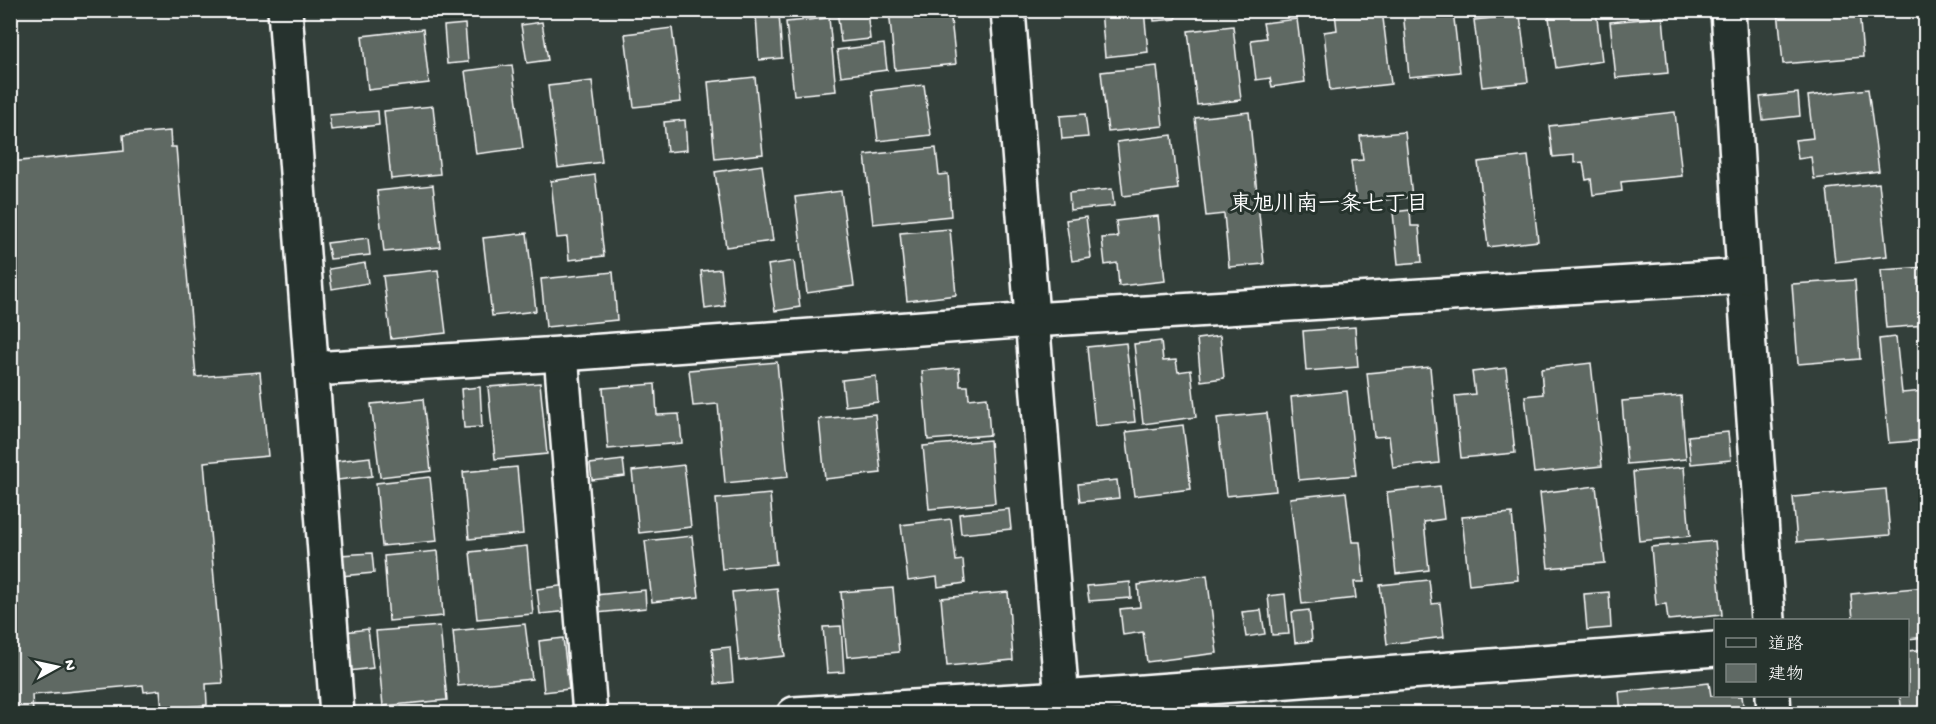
<svg xmlns="http://www.w3.org/2000/svg" width="1936" height="724" font-family="'Gochi Hand','Klee One',sans-serif">
<rect width="100%" height="100%" fill="#333f3a"/>
<filter id="ink" filterUnits="userSpaceOnUse"><feTurbulence type="fractalNoise" baseFrequency=".0167" numOctaves="2"/><feDisplacementMap in="SourceGraphic" scale="12" xChannelSelector="R" yChannelSelector="G"/><feConvolveMatrix kernelMatrix="1 2 1 2 8 2 1 2 1" color-interpolation-filters="sRGB"/></filter>
<g filter="url(#ink)">
<!-- building -->
<g fill="#5f6964" stroke="#fff" stroke-width="1.5">
<path d="M837 10H867L870 39 841 42Z"/>
<path d="M889 10H950L956 64 895 70Z"/>
<path d="M1101 10H1144L1148 52 1105 57Z"/>
<path d="M1153 10H1175L1176 19 1154 21Z"/>
<path d="M1360 10H1382L1391 84 1330 91 1324 32 1337 30 1335 13Z"/>
<path d="M1403 10H1453L1460 72 1409 77Z"/>
<path d="M1548 10H1596L1602 61 1556 68Z"/>
<path d="M1617 10H1653L1617 15Z"/>
<path d="M1778 10H1859L1863 57 1783 64Z"/>
<path d="M779 13 782 58 759 60 756 15Z"/>
<path d="M1520 15 1528 82 1482 87 1474 20Z"/>
<path d="M1663 17 1668 73 1616 78 1610 22Z"/>
<path d="M829 18 836 91 794 95 786 22Z"/>
<path d="M1297 19 1305 82 1272 87 1270 78 1256 80 1251 40 1266 38 1263 23Z"/>
<path d="M542 22 548 60 527 63 521 25Z"/>
<path d="M465 24 468 62 447 64 444 26Z"/>
<path d="M1233 26 1241 100 1197 105 1188 31Z"/>
<path d="M672 28 681 102 634 107 625 34Z"/>
<path d="M423 29 429 83 368 90 362 36Z"/>
<path d="M884 44 887 70 841 76 837 50Z"/>
<path d="M512 65 523 148 476 154 465 71Z"/>
<path d="M1157 66 1163 126 1108 132 1101 72Z"/>
<path d="M755 77 763 154 715 159 708 82Z"/>
<path d="M592 81 602 162 558 168 548 86Z"/>
<path d="M924 85 931 135 878 141 872 91Z"/>
<path d="M1868 89 1879 171 1814 179 1811 157 1798 159 1795 140 1813 138 1808 96Z"/>
<path d="M1798 93 1800 116 1763 120 1760 97Z"/>
<path d="M433 106 440 174 391 179 384 111Z"/>
<path d="M378 111 379 125 331 130 329 115Z"/>
<path d="M1249 112 1264 264 1229 267 1224 214 1206 216 1195 118Z"/>
<path d="M1675 112 1682 176 1621 182 1622 191 1593 195 1591 179 1586 180 1583 162 1574 163V155L1553 157 1549 126Z"/>
<path d="M1085 114 1088 137 1062 139 1060 116Z"/>
<path d="M685 120 687 150 667 152 664 122Z"/>
<path d="M170 131 171 147H176L196 377 260 372 268 456 204 462 223 683 206 684 207 705 162 709 160 690 144 692 143 685 32 695 33 714H10V162L124 151 123 135Z"/>
<path d="M1405 132 1412 197 1356 203 1351 161 1363 160 1360 136Z"/>
<path d="M1172 135 1178 189 1123 196 1117 142Z"/>
<path d="M936 148 939 175 948 174 951 216 873 224 865 155Z"/>
<path d="M1528 156 1538 241 1488 247 1478 162Z"/>
<path d="M762 165 773 241 726 247 715 172Z"/>
<path d="M595 175 604 256 569 260 567 237 557 238 551 181Z"/>
<path d="M1879 183 1887 256 1835 262 1827 189Z"/>
<path d="M433 185 440 247 384 252 377 191Z"/>
<path d="M1112 189 1114 206 1070 210 1069 193Z"/>
<path d="M841 191 854 286 807 293 795 197Z"/>
<path d="M1410 210 1411 226H1419L1422 262 1398 264 1393 212Z"/>
<path d="M1158 216 1165 281 1119 286 1117 263 1105 265 1102 238 1118 237 1116 221Z"/>
<path d="M1086 217 1091 258 1072 261 1066 220Z"/>
<path d="M950 229 956 295 907 301 900 233Z"/>
<path d="M527 233 536 311 492 316 483 238Z"/>
<path d="M368 238 370 255 330 259 327 243Z"/>
<path d="M794 261 800 307 775 311 768 265Z"/>
<path d="M365 263 368 283 332 289 329 269Z"/>
<path d="M1926 267V325L1886 328 1881 270Z"/>
<path d="M721 269 725 306 705 309 701 271Z"/>
<path d="M438 270 446 333 391 339 383 276Z"/>
<path d="M613 272 617 320 546 327 541 279Z"/>
<path d="M1855 280 1860 359 1798 364 1792 284Z"/>
<path d="M1355 327 1358 367 1306 371 1303 331Z"/>
<path d="M1220 336 1224 378 1201 381 1197 339Z"/>
<path d="M1896 337 1902 393 1924 391 1926 440 1889 443 1879 339Z"/>
<path d="M1161 341 1163 361 1176 360 1178 372 1191 370 1196 417 1143 424 1134 344Z"/>
<path d="M1126 343 1135 422 1095 426 1087 347Z"/>
<path d="M777 362 788 477 725 483 718 404 693 406 689 370Z"/>
<path d="M1591 363 1602 466 1534 473 1525 396 1543 394 1541 369Z"/>
<path d="M1430 367 1439 463 1393 468 1389 436 1374 437 1367 373Z"/>
<path d="M959 368 960 386H968L969 399 987 397 990 435 928 440 922 371Z"/>
<path d="M1506 368 1515 453 1461 458 1455 396 1475 394 1472 372Z"/>
<path d="M876 376 878 402 845 406 842 380Z"/>
<path d="M540 383 547 454 495 459 488 387Z"/>
<path d="M655 384 657 415 679 414 682 443 608 449 603 388Z"/>
<path d="M480 387 482 427 464 428 461 389Z"/>
<path d="M1347 391 1356 475 1299 480 1291 397Z"/>
<path d="M1681 396 1686 459 1627 464 1622 401Z"/>
<path d="M423 399 431 471 380 477 371 404Z"/>
<path d="M1267 413 1276 491 1226 496 1217 418Z"/>
<path d="M875 414 881 473 825 479 819 419Z"/>
<path d="M1183 425 1191 489 1134 496 1126 432Z"/>
<path d="M1728 432 1731 460 1691 464 1688 436Z"/>
<path d="M990 440 995 503 929 509 923 446Z"/>
<path d="M370 457 372 476 338 480 337 461Z"/>
<path d="M623 460 625 476 592 480 590 464Z"/>
<path d="M684 465 691 527 639 533 632 471Z"/>
<path d="M517 467 523 534 469 539 463 472Z"/>
<path d="M1684 467 1690 536 1639 541 1633 472Z"/>
<path d="M430 477 437 541 382 546 376 483Z"/>
<path d="M1117 480 1119 498 1080 502 1078 484Z"/>
<path d="M1440 486 1444 519 1424 522 1429 570 1396 574 1387 492Z"/>
<path d="M1596 486 1605 563 1548 568 1540 493Z"/>
<path d="M1886 489 1890 535 1797 542 1793 497Z"/>
<path d="M1346 492 1352 542H1360L1364 582H1354L1356 598 1302 604 1290 498Z"/>
<path d="M1926 492V542H1921L1918 493Z"/>
<path d="M770 494 776 564 722 569 716 499Z"/>
<path d="M1009 509 1011 529 961 534 959 514Z"/>
<path d="M1512 513 1518 580 1469 585 1462 517Z"/>
<path d="M951 519 956 561 963 560 965 583 938 587 937 577 908 581 901 525Z"/>
<path d="M692 536 699 597 652 602 645 541Z"/>
<path d="M1715 541 1722 615 1668 620 1666 604 1656 605 1651 547Z"/>
<path d="M527 546 533 614 477 619 470 552Z"/>
<path d="M438 551 443 616 389 621 384 556Z"/>
<path d="M372 553 374 573 341 576 339 555Z"/>
<path d="M1207 575 1217 653 1147 662 1143 632 1123 635 1120 609 1140 607 1138 585Z"/>
<path d="M1429 580 1432 604 1440 603 1444 637 1387 644 1380 585Z"/>
<path d="M1130 582 1131 598 1089 601 1087 586Z"/>
<path d="M567 585 570 611 540 614 537 589Z"/>
<path d="M1926 587V637L1908 639V620H1853L1851 594Z"/>
<path d="M777 588 785 656 739 661 732 592Z"/>
<path d="M893 588 899 652 847 657 841 592Z"/>
<path d="M645 590 646 608 597 613 595 595Z"/>
<path d="M1008 592 1013 660 947 666 941 598Z"/>
<path d="M1609 592 1611 628 1587 630 1584 594Z"/>
<path d="M1285 594 1289 634 1272 635 1268 596Z"/>
<path d="M1261 610 1265 634 1246 637 1242 612Z"/>
<path d="M1309 610 1312 641 1295 643 1292 612Z"/>
<path d="M525 624 532 679 458 686 453 631Z"/>
<path d="M440 626 447 700 383 706 376 631Z"/>
<path d="M841 626 844 672 827 673 823 627Z"/>
<path d="M368 629 373 668 349 671 345 632Z"/>
<path d="M563 638 569 689 544 692 539 641Z"/>
<path d="M730 647 733 682 715 684 712 649Z"/>
<path d="M1926 649V714H1902L1900 696H1908V651Z"/>
<path d="M1709 683 1711 696H1742L1744 714H1621L1619 692Z"/>
</g>
<g fill="none" stroke-linecap="round" stroke-linejoin="round">
<!-- minor casing -->
<g stroke="#fff" stroke-width="38">
<g id="minor">
<path d="M285 10 337 714"/>
<path d="M1008 10 1063 714"/>
<path d="M1728 10 1744 276 1768 620"/>
<path d="M561 354 590 714"/>
<path d="M312 369 561 354 1032 320 1744 276"/>
<path d="M1773 696 1774 714"/>
<path d="M794 714 1062 698 1716 649"/>
</g>
</g>
<!-- minor -->
<use href="#minor" stroke="#26332d" stroke-width="33"/>
</g>
</g>
<g text-anchor="middle" dominant-baseline="central" stroke-width="6" stroke-linejoin="round" paint-order="stroke">
<!-- neighbourhood labels -->
<g font-size="22" font-weight="bold" fill="#fff" stroke="#26332d">
<text x="1329" y="206">東旭川南一条七丁目</text>
</g>
</g>
<!-- margin -->
<rect width="1936" height="724" fill="none" stroke="#26332d" stroke-width="36"/>
<rect x="18" y="18" width="1900" height="688" fill="none" stroke="#fff" stroke-width="2" filter="url(#ink)"/>
<!-- legend -->
<rect x="1714" y="619" width="195" height="78" fill="#26332d" stroke="#7d8581" stroke-width="1.5"/>
<rect x="1726" y="638" width="30" height="9" fill="#26332d" stroke="#7d8581" stroke-width="1.5"/>
<text x="1768" y="649" font-size="18" fill="#ffffff">道路</text>
<rect x="1726" y="664" width="30" height="18" fill="#5f6964" stroke="#7d8581" stroke-width="1.5"/>
<text x="1768" y="679" font-size="18" fill="#ffffff">建物</text>
<!-- north arrow -->
<g transform="translate(57 667) rotate(82)" stroke="#26332d" stroke-width="4.5" paint-order="stroke">
<path d="M0-4.5L10 22L0 15L-10 22Z" fill="#ffffff"/>
<text y="-9" font-size="16" font-weight="bold" text-anchor="middle" fill="#ffffff">N</text>
</g>
</svg>
